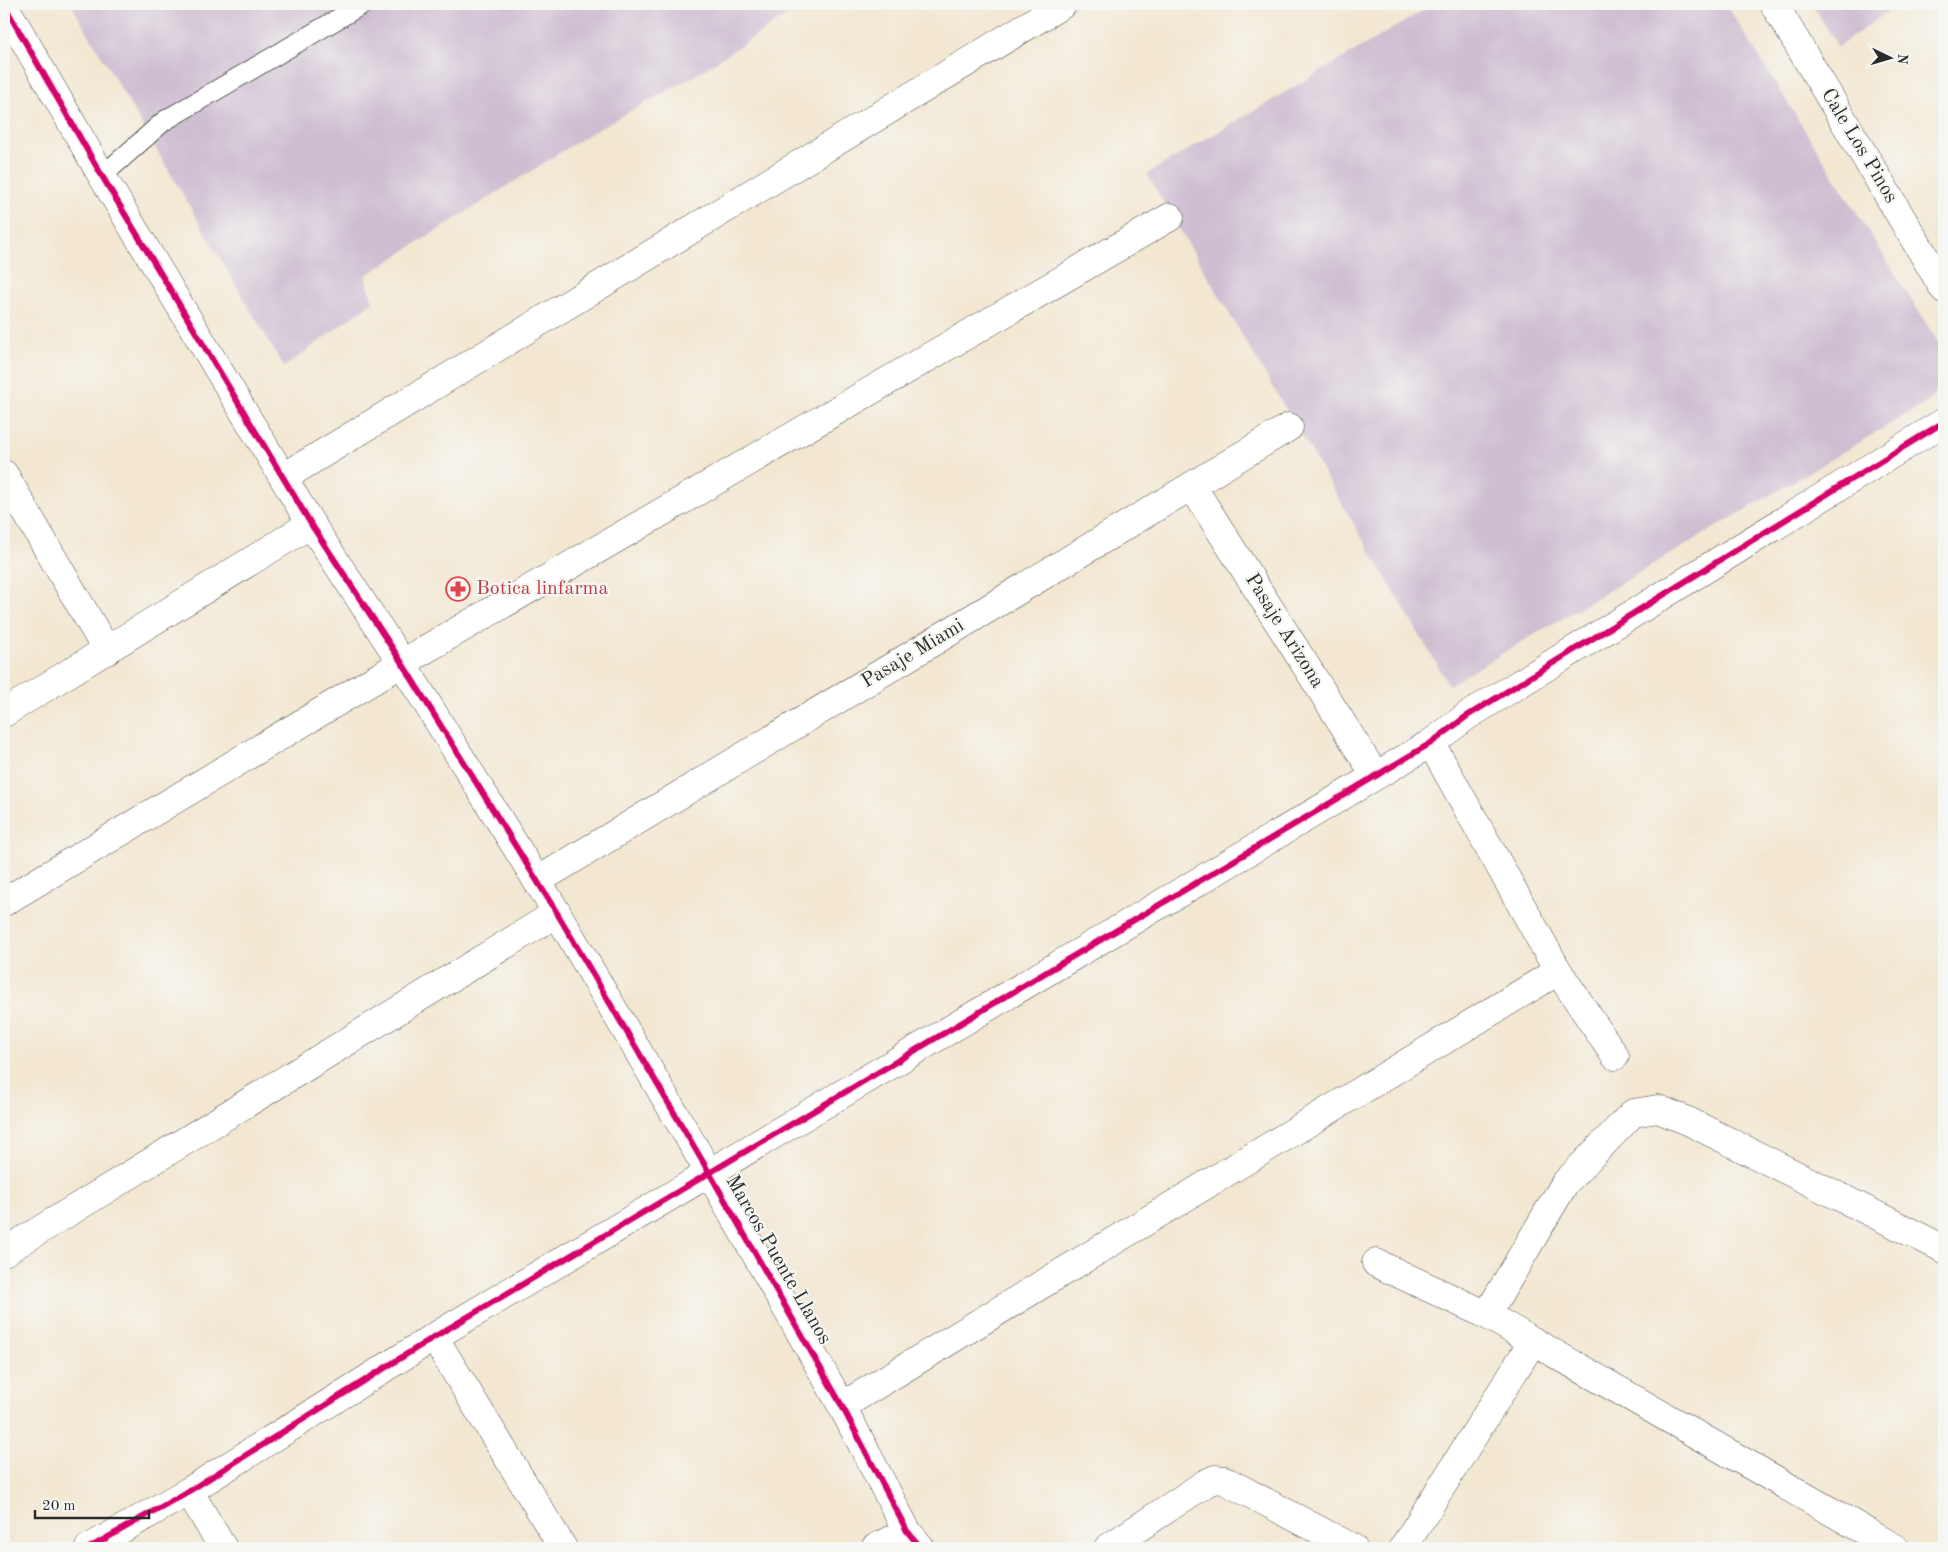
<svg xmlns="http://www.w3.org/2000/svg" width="1948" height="1552" font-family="'Old Standard TT',serif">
<rect width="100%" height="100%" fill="#f6f6f2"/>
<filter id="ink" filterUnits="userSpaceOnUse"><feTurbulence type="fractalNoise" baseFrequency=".02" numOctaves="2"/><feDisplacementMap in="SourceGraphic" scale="10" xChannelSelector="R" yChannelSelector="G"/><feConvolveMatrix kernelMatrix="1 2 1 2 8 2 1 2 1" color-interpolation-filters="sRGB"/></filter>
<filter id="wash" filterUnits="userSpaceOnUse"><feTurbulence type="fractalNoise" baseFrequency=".0096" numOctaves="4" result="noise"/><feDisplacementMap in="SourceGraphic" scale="20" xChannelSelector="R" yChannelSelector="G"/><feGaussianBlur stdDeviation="1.12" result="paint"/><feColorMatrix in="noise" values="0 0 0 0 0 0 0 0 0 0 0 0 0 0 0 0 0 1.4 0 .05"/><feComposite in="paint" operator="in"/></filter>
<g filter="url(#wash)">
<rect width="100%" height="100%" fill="#f3e7d2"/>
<!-- industrial -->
<g fill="#cebed1">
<path d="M71 4H804L694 76 591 133 365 276 373 302 284 367Z"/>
<path d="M1434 4H1726L1944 352V374L1931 400 1449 685 1147 174Z"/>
<path d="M1812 4H1898L1838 47Z"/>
</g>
</g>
<g filter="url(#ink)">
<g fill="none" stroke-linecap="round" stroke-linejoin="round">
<!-- lane casing -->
<g stroke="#494744" stroke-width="21">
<path id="lane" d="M102 176 164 121 363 4"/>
</g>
<!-- street casing -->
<g stroke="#494744" stroke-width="29">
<g id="street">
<path d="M1774 4 1944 289"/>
<path d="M4 474 107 651"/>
<path d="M284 477 1063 4"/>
<path d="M1192 486 1375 775"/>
<path d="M4 713 311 524"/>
<path d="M1431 743 1558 971 1615 1056"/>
<path d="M537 881 1289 427"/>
<path d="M4 902 402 663 1170 217"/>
<path d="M4 1252 557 913"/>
<path d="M1376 1263 1487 1315"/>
<path d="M434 1337 563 1548"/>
<path d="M842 1406 1558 971"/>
<path d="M189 1491 223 1548"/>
<path d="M89 1548 189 1491 434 1337 1431 743 1467 716 1944 422"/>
<path d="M875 1548 907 1531"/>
<path d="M1108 1548 1206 1483 1215 1479 1224 1480 1353 1548"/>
<path d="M1403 1548 1533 1341"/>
<path d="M1895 1548 1487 1315 1565 1183 1633 1113 1658 1109 1688 1121 1944 1249"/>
</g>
</g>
<!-- secondary casing -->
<g stroke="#494744" stroke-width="29">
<path id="secondary" d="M4 5 102 176 311 524 402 663 557 913 710 1174 842 1406 907 1531 921 1548"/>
</g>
<!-- lane -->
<use href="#lane" stroke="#fff" stroke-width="19"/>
<!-- street -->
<use href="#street" stroke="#fff" stroke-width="28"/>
<!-- secondary -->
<use href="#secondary" stroke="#fff" stroke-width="28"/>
<!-- cycleway casing -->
<g stroke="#f6f6f2" stroke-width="9">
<g id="cycleway">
<path d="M4 5 102 176 311 524 402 663 557 913 710 1174 842 1406 907 1531 921 1548"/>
<path d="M89 1548 189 1491 434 1337 1431 743 1467 716 1944 422"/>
</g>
</g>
<!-- cycleway -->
<use href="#cycleway" stroke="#d6006c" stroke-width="6"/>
</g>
</g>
<!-- icons -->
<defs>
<g id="pharmacy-ring" transform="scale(1.25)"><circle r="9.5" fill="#f6f6f2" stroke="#e0444e" stroke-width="1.5"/><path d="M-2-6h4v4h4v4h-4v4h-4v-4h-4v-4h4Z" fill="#e0444e"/></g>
</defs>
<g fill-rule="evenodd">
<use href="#pharmacy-ring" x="458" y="589"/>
</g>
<g text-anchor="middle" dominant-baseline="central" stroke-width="4.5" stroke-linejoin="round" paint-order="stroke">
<!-- street labels -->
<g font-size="20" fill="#2b2b2b" stroke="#f6f6f2">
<text transform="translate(1859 146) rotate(59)">Cale Los Pinos</text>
<text transform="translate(1284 631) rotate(58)">Pasaje Arizona</text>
<text transform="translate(913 654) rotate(-31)">Pasaje Miami</text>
<text transform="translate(778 1260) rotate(60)">Marcos Puente Llanos</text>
</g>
<!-- health labels -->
<g font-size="20" fill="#be3a42" stroke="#f6f6f2" text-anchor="start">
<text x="476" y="589">Botica linfarma</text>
</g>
</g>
<!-- margin -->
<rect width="1948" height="1552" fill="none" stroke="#f6f6f2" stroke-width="20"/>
<!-- north arrow -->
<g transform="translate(1890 58) rotate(95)" stroke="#f6f6f2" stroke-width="4" paint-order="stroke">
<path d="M0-4L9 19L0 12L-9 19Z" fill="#2b2b2b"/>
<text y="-8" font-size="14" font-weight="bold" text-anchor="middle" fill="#2b2b2b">N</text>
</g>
<!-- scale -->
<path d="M35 1510v8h114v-8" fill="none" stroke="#2b2b2b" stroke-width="2.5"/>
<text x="42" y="1510" font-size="15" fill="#2b2b2b" stroke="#f6f6f2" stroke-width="4" paint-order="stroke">20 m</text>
</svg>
